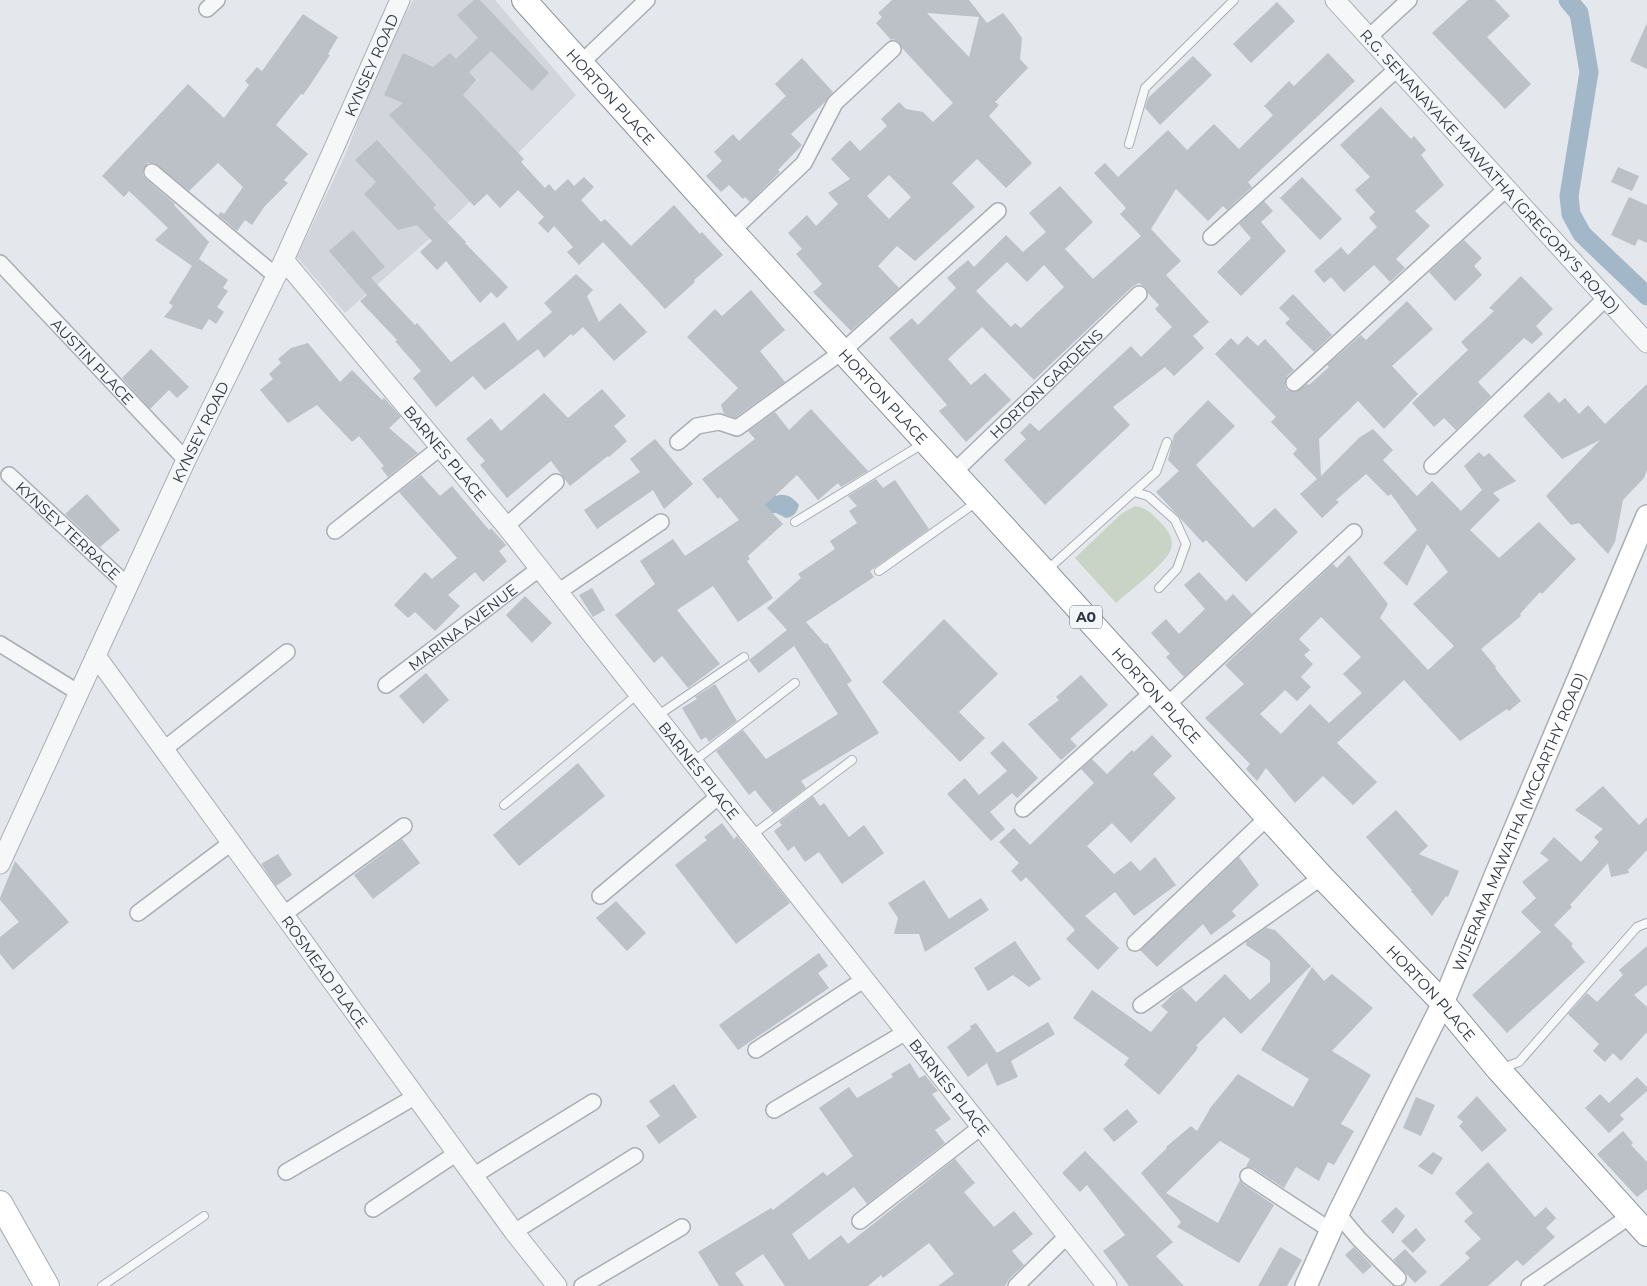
<svg xmlns="http://www.w3.org/2000/svg" width="1647" height="1286" font-family="Montserrat,sans-serif">
<rect width="100%" height="100%" fill="#e4e7eb"/>
<!-- built -->
<path fill="#d2d6dc" d="M413 0H495L576 95 454 217 345 313 297 257 347 151 374 78Z"/>
<!-- green -->
<path fill="#cad4c6" d="M1135 506C1148 508 1154 516 1163 525 1169 532 1174 540 1171 549 1167 563 1128 592 1116 603L1075 558 1121 514Z"/>
<!-- water -->
<path fill="#a2b7c7" d="M763 484 776 496C785 492 794 498 799 505 797 512 794 517 786 518L776 513H772L750 492Z"/>
<g fill="none" stroke-linecap="round" stroke-linejoin="round">
<!-- canal -->
<path stroke="#a2b7c7" stroke-width="19" d="M1568 0 1579 13 1589 72 1569 196 1571 214 1582 234 1647 296"/>
</g>
<!-- building -->
<g fill="#bbc1c7" fill-rule="evenodd">
<path d="M474 0H480L549 73 532 91 491 51 469 72 476 80 463 95 524 159 521 162 545 188 549 184 555 191 568 179 574 186 584 177 594 187 581 200 601 222 605 219 631 246 674 205 700 234 702 232 723 255 694 280 695 282 665 309 603 242 579 265 567 252 573 247 554 226 548 233 538 223 544 217 518 190 500 208 487 194 474 206 389 115 403 103 384 95 403 53 433 67 450 53 456 59 478 38 457 15Z"/>
<path d="M892 0H969L987 23 1003 13 1012 24 1022 38 1020 59 1028 68 995 102 999 105 989 116 1032 163 1006 188 977 159 952 183 975 207 915 261 897 246 878 266 899 288 851 331 813 292 822 284 796 254 802 249 788 233 807 215 816 226 838 204 828 193 850 179 831 159 850 140 860 151 887 126 881 119 899 102 906 109 923 112 933 122 953 103 902 48 899 42 893 39 891 40 876 23 882 17 878 13ZM927 13 979 17 969 57ZM889 175 911 197 889 219 867 196Z"/>
<path d="M1468 0H1495L1510 16 1487 37 1531 84 1505 109 1432 33Z"/>
<path d="M1277 2 1295 21 1251 63 1233 44Z"/>
<path d="M303 14 338 37 328 54 330 55 310 85 303 95 301 94 276 125 308 154 284 180 288 183 264 207 252 225 245 220 237 231 218 215 221 212 224 214 243 187 218 163 189 191 154 163H148L143 170V175L146 179 175 204 174 205 209 242 199 259 228 280 223 288 228 291 217 307 224 312 216 324 209 319 202 330 164 317 173 306 169 303 192 266 155 240 168 228 129 191 124 197 102 176 188 84 224 118 249 85 245 81 257 67 262 71Z"/>
<path d="M1647 23V69L1630 61Z"/>
<path d="M1328 53 1355 81 1248 182 1252 187 1227 210 1223 206 1208 221 1176 189 1151 229 1181 261 1166 275 1209 322 1193 336 1204 348 1174 376 1165 367 1113 407 1130 425 1045 505 1004 460 1026 439 1020 433 1030 423 1039 431 1131 346 1141 357 1172 327 1155 309 1159 305 1148 293 1146 288 1139 283 1132 287 1034 380 982 327 948 359 971 385 985 373 1011 400 966 442 939 411 947 405 889 338 912 318 918 325 956 288 947 278 968 260 974 267 1006 235 1023 252 1046 232 1029 213 1060 186 1093 222 1065 249 1093 279 1141 236 1120 214 1126 208 1094 173 1105 163 1118 177 1168 130 1187 150 1214 124 1239 149 1273 115 1264 106 1289 81 1294 86ZM1007 262 1027 282 1044 265 1064 287 1021 328 1015 323 1011 327 976 291Z"/>
<path d="M1193 56 1212 75 1160 125 1145 108 1148 98Z"/>
<path d="M802 58 833 92 825 102 791 134 802 145 778 170 780 172 750 202 745 197 743 199 729 185 721 192 706 176 722 161 714 152 733 134 739 141 786 96 775 84Z"/>
<path d="M1381 107 1411 139 1414 136 1426 150 1421 155 1444 185 1415 211 1430 226 1396 259 1405 268 1390 282 1374 265 1344 292 1331 277 1324 283 1314 271 1341 247 1348 255 1377 227 1369 218 1375 212 1355 190 1370 177 1340 145Z"/>
<path d="M377 140 436 205 433 208 466 242 465 243 508 287 497 298 491 292 480 303 446 261 437 270 420 252 432 241 417 225 398 230 364 194 376 182 355 160Z"/>
<path d="M1618 167 1639 176 1632 191 1611 182Z"/>
<path d="M1302 177 1342 219 1320 240 1280 198Z"/>
<path d="M1629 197 1647 205V243L1638 239 1635 246 1611 235Z"/>
<path d="M1264 201 1273 211 1261 222 1286 251 1241 296 1217 272 1251 238 1239 224Z"/>
<path d="M353 230 385 267 371 278 415 325 417 323 451 362 504 322 518 341 552 312 544 303 576 274 593 290 587 296 599 322 620 303 647 332 614 361 583 327 573 336 571 334 544 358 538 349 485 390 473 376 436 407 413 378 421 371 395 341 397 340 360 301 367 295 329 251Z"/>
<path d="M1464 240 1482 258 1474 266 1482 275 1455 301 1429 272Z"/>
<path d="M1521 276 1553 309 1536 326 1543 334 1532 344 1524 338 1478 382 1491 396 1456 430 1444 418 1434 427 1412 403 1468 350 1461 342 1494 311 1489 308Z"/>
<path d="M751 290 785 330 760 351 785 382 735 418 724 414 721 405 738 388 687 337 715 309 722 316Z"/>
<path d="M1293 294 1332 335 1314 352 1285 323 1290 319 1279 308Z"/>
<path d="M1407 301 1433 329 1392 366 1418 394 1384 429 1358 401 1319 439 1321 476 1360 437 1373 429 1393 450 1383 460 1417 496 1432 481 1461 511 1482 490 1464 466 1479 452 1484 457 1489 453 1516 481 1493 493 1500 500 1470 530 1499 558 1539 522 1576 559 1542 594 1540 592 1520 614 1521 616 1481 649 1496 667 1495 668 1521 701 1509 711 1507 709 1460 741 1404 680 1337 743 1377 782 1353 805 1323 776 1295 803 1266 768 1257 781 1246 769 1250 764 1205 718 1244 684 1225 665 1333 564 1337 568 1349 555 1388 604 1380 618 1428 670 1454 646 1413 604 1448 572 1427 544 1407 586 1383 563 1417 530 1391 494 1388 496 1366 474 1336 500 1339 502 1322 518 1300 494 1317 479 1293 454 1297 449 1271 422 1276 417 1215 354 1231 338 1238 345 1247 336 1258 346 1265 339 1294 370 1287 376 1285 385 1287 390 1296 392 1307 384 1309 385 1329 367 1327 365 1361 335 1366 340ZM1321 617 1361 657 1343 674 1362 693 1329 723 1310 704 1281 734 1260 714 1285 690 1297 701 1311 687 1301 677 1313 664 1304 655 1310 650 1299 639Z"/>
<path d="M308 343 340 382 352 370 382 400 384 398 401 417 389 428 418 453 388 477 381 468 384 466 359 436 352 442 317 405 288 423 260 390 273 379 269 374 281 363 278 359 291 348Z"/>
<path d="M151 349 189 387 177 398 169 390 150 409 122 378Z"/>
<path d="M1647 384V470L1644 478 1623 500 1615 542 1608 554 1579 523 1571 525 1546 496 1600 440 1562 459 1523 416 1549 392 1559 403 1565 398 1579 414 1588 405 1605 424Z"/>
<path d="M602 389 626 416 614 426 627 441 609 457 608 456 570 486 551 461 507 498 480 465 485 461 466 439 491 418 501 431 544 393 568 418Z"/>
<path d="M1208 400 1235 426 1196 465 1253 528 1275 508 1298 532 1246 582 1206 540 1203 543 1156 492 1179 471 1168 460 1174 435Z"/>
<path d="M811 409 868 471 841 487 838 483 818 500 797 475 765 505 783 524 748 556 750 559 747 561 773 598 738 622 713 586 677 610 720 664 688 688 662 656 654 663 615 615 655 584 640 561 673 539 685 556 739 520 720 497 718 499 702 479 755 439 748 431 775 412 789 430Z"/>
<path d="M655 439 693 484 664 509 653 490 597 529 584 510 640 472 630 459Z"/>
<path d="M421 475 440 496 452 486 489 530 491 528 506 545 499 551 507 561 483 582 475 572 448 595 460 606 435 631 415 612 408 618 394 605 425 572 432 579 457 558 399 492Z"/>
<path d="M876 479 883 488 895 480 929 529 870 571 874 577 806 622 825 644 827 643 852 681 847 684 879 733 801 781 806 788 773 813 755 790 749 795 716 751 743 730 766 759 838 714 794 646 759 673 749 660 787 630 767 608 801 578 798 574 835 549 830 541 857 523 849 511 857 506 848 496Z"/>
<path d="M87 494 120 530 100 547 65 514Z"/>
<path d="M1199 572 1226 601 1233 594 1252 614 1184 677 1166 657 1170 654 1151 633 1166 619 1179 634 1205 609 1184 585Z"/>
<path d="M592 588 605 610 593 617 579 595Z"/>
<path d="M525 596 552 623 532 643 506 615Z"/>
<path d="M944 619 998 674 959 712 985 738 960 762 882 682Z"/>
<path d="M426 673 449 700 423 724 399 696Z"/>
<path d="M1081 675 1108 705 1070 739 1077 746 1061 760 1028 724 1059 700 1056 697Z"/>
<path d="M715 684 737 721 709 742 706 737 701 740 682 708 697 699 695 697Z"/>
<path d="M1152 735 1172 756 1153 774 1176 798 1131 843 1112 823 1087 846 1114 874 1131 861 1140 871 1155 857 1176 885 1134 916 1115 892 1085 916 1119 948 1098 970 1066 939 1075 930 1026 877 1021 882 1011 871 1019 863 999 842 1014 828 1030 845 1094 783 1081 769 1092 759 1107 774 1132 750 1134 752Z"/>
<path d="M1003 741 1038 778 1017 798 1012 793 990 812 1005 829 991 841 947 794 965 778 979 795 1007 771 990 753Z"/>
<path d="M578 763 605 796 519 866 493 835Z"/>
<path d="M1603 786 1639 825 1647 817V850L1628 870 1629 873 1611 877 1608 863 1570 905 1572 907 1554 925 1573 944 1571 946 1585 962 1507 1033 1472 995 1541 932 1521 912 1536 898 1522 882 1549 860 1540 853 1554 837 1581 862 1599 842 1594 837 1603 829 1575 810Z"/>
<path d="M813 796 820 806 824 803 849 837 864 825 884 853 842 884 819 852 805 862 794 846 788 851 774 831 782 825 779 822Z"/>
<path d="M1396 810 1428 846 1419 854 1459 871 1448 897 1446 896 1432 916 1411 891 1412 890 1366 837Z"/>
<path d="M722 823 734 839 737 836 790 903 736 944 675 865 707 840 704 837Z"/>
<path d="M402 839 420 863 373 899 354 875Z"/>
<path d="M278 854 292 875 276 886 261 864Z"/>
<path d="M1239 857 1259 885 1232 911 1236 916 1211 935 1203 924 1157 967 1140 950Z"/>
<path d="M15 861 69 922 13 970 0 954V937L19 922 0 900V898Z"/>
<path d="M924 880 949 919 981 898 989 910 925 952 919 934H894L898 918 888 903Z"/>
<path d="M616 901 646 933 627 951 596 918Z"/>
<path d="M1266 928 1275 930 1311 966 1241 1034 1224 1017 1196 1046 1198 1047 1195 1052 1159 1095 1124 1065 1129 1058 1073 1018 1092 990 1151 1032 1168 1012 1161 1006 1173 994 1182 988 1196 1002 1225 974 1250 1000 1270 982V961L1246 945V942Z"/>
<path d="M1015 941 1041 979 1029 987 1013 975 988 991 974 968Z"/>
<path d="M1647 946V985L1634 995 1647 1007V1032L1621 1061 1613 1053 1605 1062 1593 1051 1599 1044 1568 1014 1587 993 1597 1002 1623 975 1619 970Z"/>
<path d="M819 953 828 966 818 973 829 988 738 1050 719 1025Z"/>
<path d="M1312 967 1324 981 1332 974 1373 1008 1332 1051 1371 1075 1341 1124 1354 1131 1334 1165 1328 1162 1319 1181 1296 1167 1284 1188 1253 1168 1246 1167 1250 1159 1220 1141 1166 1193 1218 1223 1240 1180 1243 1184 1274 1205 1239 1263 1177 1227 1181 1222 1141 1173 1167 1148 1166 1147 1191 1126 1197 1131 1211 1107 1238 1074 1293 1107 1309 1079 1261 1050Z"/>
<path d="M1048 1022 1055 1034 1011 1061 1018 1077 997 1086 987 1063 968 1077 947 1047 971 1029 970 1026 976 1023 997 1053Z"/>
<path d="M910 1063 919 1078 925 1075 938 1091 932 1094 951 1119 935 1130 945 1143 867 1204 854 1187 792 1234 809 1260 841 1235 848 1244 955 1159 975 1183 964 1192 994 1227 1014 1211 1033 1234 1012 1251 1024 1265 1009 1279 1005 1286H938L954 1274 929 1243 883 1278 881 1275 868 1286H785L763 1254 735 1273 744 1286H719L698 1252 771 1208 773 1210 823 1172 827 1176 853 1156 819 1108 849 1087 857 1098 893 1077 891 1074Z"/>
<path d="M1637 1077 1647 1087V1091L1620 1115 1624 1119 1609 1133 1585 1108 1600 1094 1609 1103Z"/>
<path d="M674 1084 697 1117 659 1144 646 1126 660 1116 649 1101Z"/>
<path d="M1477 1096 1507 1130 1482 1152 1459 1126 1463 1122 1457 1117Z"/>
<path d="M1416 1097 1435 1105 1421 1136 1403 1128Z"/>
<path d="M1127 1109 1138 1122 1114 1142 1103 1129Z"/>
<path d="M1623 1131 1633 1143 1631 1145 1647 1162V1189L1637 1197 1597 1154Z"/>
<path d="M1085 1151 1173 1242 1156 1256 1184 1286H1129L1103 1251 1125 1235 1087 1185 1080 1192 1062 1173Z"/>
<path d="M1433 1152 1443 1158 1432 1175 1418 1166Z"/>
<path d="M1488 1162 1535 1217 1546 1207 1556 1218 1546 1228 1555 1237 1523 1266 1517 1260 1488 1286H1439L1470 1258 1465 1253 1481 1239 1464 1221 1473 1213 1455 1193Z"/>
<path d="M1396 1207 1405 1216 1393 1234 1381 1221Z"/>
<path d="M1416 1228 1426 1240 1413 1253 1401 1241Z"/>
<path d="M1280 1247 1302 1260 1287 1286H1258Z"/>
<path d="M1354 1247 1372 1266 1363 1274 1345 1255Z"/>
<path d="M1405 1249 1427 1272 1415 1283 1393 1260Z"/>
</g>
<g fill="none" stroke-linecap="round" stroke-linejoin="round">
<!-- service casing -->
<g stroke="#a9aeb5" stroke-width="10">
<g id="service">
<path d="M1129 144 1145 88 1234 0"/>
<path d="M1134 492 1148 496 1175 520 1186 544 1177 569 1159 588"/>
<path d="M795 522 924 443"/>
<path d="M1047 570 1156 472 1167 442"/>
<path d="M879 571 978 501"/>
<path d="M657 716 744 657"/>
<path d="M693 762 795 683"/>
<path d="M504 805 639 693"/>
<path d="M751 836 852 760"/>
<path d="M1502 1068 1519 1062 1637 927 1647 923"/>
<path d="M102 1286 204 1216"/>
</g>
</g>
<!-- minor casing -->
<g stroke="#a9aeb5" stroke-width="18">
<g id="minor">
<path d="M207 9 217 0"/>
<path d="M1369 37 1409 0"/>
<path d="M580 64 647 0"/>
<path d="M152 172 276 276"/>
<path d="M732 231 804 163 835 103 893 49"/>
<path d="M1211 237 1398 68"/>
<path id="s1" d="M0 263 186 460"/>
<path d="M1294 383 1506 189"/>
<path d="M678 442 697 426 719 422 737 428 843 351 998 211"/>
<path d="M1432 466 1605 299"/>
<path id="s2" d="M953 473 1139 294"/>
<path id="s3" d="M9 475 127 585"/>
<path d="M506 526 556 482"/>
<path d="M335 531 441 447"/>
<path d="M558 592 661 522"/>
<path d="M0 644 79 693"/>
<path id="s4" d="M386 685 540 568"/>
<path d="M1166 706 1354 532"/>
<path d="M163 750 287 652"/>
<path d="M1023 809 1154 691"/>
<path d="M600 896 719 796"/>
<path d="M138 913 231 843"/>
<path d="M284 914 404 826"/>
<path d="M1135 943 1268 817"/>
<path d="M1141 1005 1322 877"/>
<path d="M756 1050 865 979"/>
<path d="M774 1110 906 1032"/>
<path d="M286 1172 416 1096"/>
<path d="M473 1176 593 1102"/>
<path d="M1248 1176 1330 1230"/>
<path d="M373 1209 457 1153"/>
<path d="M1338 1214 1359 1239 1398 1278"/>
<path d="M860 1221 981 1127"/>
<path d="M514 1232 635 1156"/>
<path d="M582 1286 682 1227"/>
<path d="M1016 1286 1067 1236"/>
<path d="M1529 1286 1630 1216"/>
</g>
</g>
<!-- tertiary casing -->
<g stroke="#a9aeb5" stroke-width="21">
<g id="tertiary">
<path id="s5" d="M1335 0 1647 343"/>
<path id="s6" d="M284 260 506 526 1107 1286"/>
<path id="s7" d="M96 656 514 1232 557 1286"/>
<path id="s8" d="M0 864 186 460 284 260 400 0"/>
</g>
</g>
<!-- secondary casing -->
<g stroke="#a9aeb5" stroke-width="24">
<g id="secondary">
<path id="s9" d="M1306 1286 1338 1214 1443 1003 1497 871 1647 516"/>
</g>
</g>
<!-- primary casing -->
<g stroke="#a4acb5" stroke-width="26">
<path id="primary" d="M0 1203 47 1286"/>
</g>
<!-- trunk casing -->
<g stroke="#8c95a0" stroke-width="26">
<g id="trunk">
<path id="s10" d="M524 0 732 231 1045 572 1322 877 1443 1003 1498 1069 1647 1234"/>
</g>
</g>
<!-- service -->
<use href="#service" stroke="#f6f7f9" stroke-width="8"/>
<!-- minor -->
<use href="#minor" stroke="#f6f7f9" stroke-width="15"/>
<!-- tertiary -->
<use href="#tertiary" stroke="#f6f7f9" stroke-width="19"/>
<!-- secondary -->
<use href="#secondary" stroke="#fff" stroke-width="21"/>
<!-- primary -->
<use href="#primary" stroke="#fff" stroke-width="24"/>
<!-- trunk -->
<use href="#trunk" stroke="#fff" stroke-width="24"/>
</g>
<g text-anchor="middle" dominant-baseline="central" stroke-width="5" stroke-linejoin="round" paint-order="stroke">
<!-- shield labels -->
<rect fill="#f3f6f8" stroke="#687079" stroke-width="1" x="1070" y="605.5" width="32" height="23" rx="4"/>
<g font-size="14" font-weight="bold" fill="#2d3642">
<text x="1086" y="617">A0</text>
</g>
<!-- street labels -->
<g font-size="15" fill="#2d3642" stroke="#f3f6f8">
<text stroke="none"><textPath href="#s8" startOffset="881">KYNSEY ROAD</textPath></text>
<text stroke="none"><textPath href="#s10" startOffset="130">HORTON PLACE</textPath></text>
<text stroke="none"><textPath href="#s5" startOffset="231">R.G. SENANAYAKE MAWATHA (GREGORY'S ROAD)</textPath></text>
<text stroke="none"><textPath href="#s1" startOffset="135">AUSTIN PLACE</textPath></text>
<text stroke="none"><textPath href="#s2" startOffset="129">HORTON GARDENS</textPath></text>
<text stroke="none"><textPath href="#s10" startOffset="535">HORTON PLACE</textPath></text>
<text stroke="none"><textPath href="#s8" startOffset="476">KYNSEY ROAD</textPath></text>
<text stroke="none"><textPath href="#s6" startOffset="252">BARNES PLACE</textPath></text>
<text stroke="none"><textPath href="#s3" startOffset="81">KYNSEY TERRACE</textPath></text>
<text stroke="none"><textPath href="#s4" startOffset="96">MARINA AVENUE</textPath></text>
<text stroke="none"><textPath href="#s10" startOffset="940">HORTON PLACE</textPath></text>
<text stroke="none"><textPath href="#s6" startOffset="658">BARNES PLACE</textPath></text>
<text stroke="none"><textPath href="#s9" startOffset="511">WIJERAMA MAWATHA (MCCARTHY ROAD)</textPath></text>
<text stroke="none"><textPath href="#s7" startOffset="390">ROSMEAD PLACE</textPath></text>
<text stroke="none"><textPath href="#s10" startOffset="1345">HORTON PLACE</textPath></text>
<text stroke="none"><textPath href="#s6" startOffset="1062">BARNES PLACE</textPath></text>
</g>
</g>
</svg>
